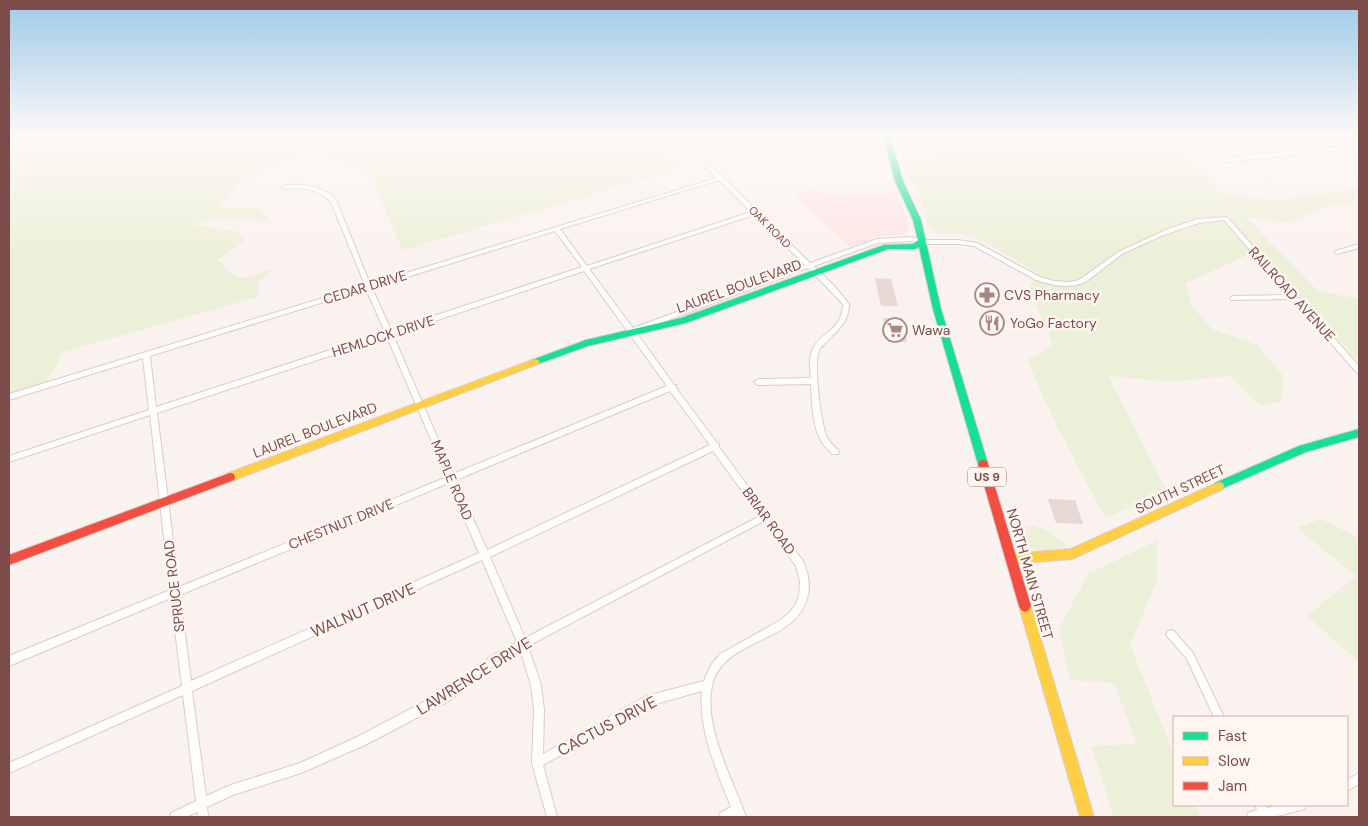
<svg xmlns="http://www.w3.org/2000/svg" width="1368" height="826" font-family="'DM Sans',sans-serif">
<rect width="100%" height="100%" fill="#faf2ee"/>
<!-- commercial -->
<path fill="#fde6e5" d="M816 189 823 195 897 193 909 230 905 235 876 237 850 247 794 196Z"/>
<!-- green -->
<g fill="#edf0d8">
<path d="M9 138H244V143L265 145 294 138H653L682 168 403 250 380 199 373 176 345 165 311 155 245 175 218 208 256 207 271 221 211 218 195 225 238 232 244 242 217 260 239 279 274 269 258 283V297L63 352 46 384 9 395Z"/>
<path d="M970 138H1173L1224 196 1278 200 1359 188V200L1324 208 1289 222 1247 218 1318 291 1359 299V362L1258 250 1186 283 1191 305 1212 329 1257 345 1283 376 1281 401 1261 406 1230 376 1169 382 1108 376 1167 491 1105 518 1053 418 1027 360 1053 345 1029 288 1038 273 983 241 964 234 934 233 928 224 919 196 901 154H933L973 141Z"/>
<path d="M1321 519 1359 538V662L1307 616 1356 576 1297 528Z"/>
<path d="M1014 524 1020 528 1024 526 1028 528 1030 525C1044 528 1055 535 1065 544V547C1052 551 1032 553 1020 544Z"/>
<path d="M1158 540 1157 580 1130 645 1174 755V805H1195L1200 817H1114L1091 746 1137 744 1114 683 1070 680 1059 629 1089 572 1094 571Z"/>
</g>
<!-- building -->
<g fill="#e7d8d5">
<path d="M875 278 891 279 898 306H881Z"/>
<path d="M883 318H902L907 342H888Z"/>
<path d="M1048 499 1075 500 1083 524 1056 523Z"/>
</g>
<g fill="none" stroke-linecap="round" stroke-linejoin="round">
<!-- street casing -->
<g stroke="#d8cdca" stroke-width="2">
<g id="street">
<path d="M1226 138H1232L1254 155 1359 144V148L1226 162 1224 161V159L1248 156Z"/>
<path d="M709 165 723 177 810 263 877 239 912 237 921 240H958L977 243 1040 277 1054 281 1067 282 1076 281 1082 278 1118 252 1168 229 1198 219 1227 217 1359 366V373L1356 372 1293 299 1231 300 1230 298 1233 296 1289 295 1224 220 1199 223 1161 236 1122 254 1087 281 1077 285 1067 286 1054 285 1036 280 974 246 958 244H920L911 241 878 243 814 266 835 287 849 304C849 320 840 329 829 339 826 343 821 346 819 351 813 365 821 420 826 435 828 441 833 445 838 450L839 452 838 454H832C828 449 823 445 820 439 812 423 812 401 811 384L758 385 754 382 758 379 811 378C810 370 809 359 812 350 821 331 842 331 843 304L808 268 636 332 674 385H676V388L717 443 719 444V447L803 561C809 574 811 589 806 602 790 645 722 639 712 686 703 726 733 780 746 817H719L720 813 731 807C717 772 698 729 702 691L652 705 543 765 557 817H547L532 763 534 710 531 685 520 650 499 661 449 701 365 745 301 773 233 795 207 807 208 817H198L197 812 186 817H170L171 813 196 801 183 695 9 773V763L182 686 171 598 9 666V656L170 590 150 415 9 462V456L149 410 143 358 9 400V394L365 285 331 202C318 188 302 187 284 189L282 188V186C302 183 322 185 336 200L370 284 717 178 706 167ZM719 180 751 212 587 266 560 229ZM754 215 805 265 633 328 589 269ZM555 231 582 267 391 330 372 288ZM584 271 667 386 453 474 393 335ZM366 289 385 332 156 407 150 356ZM387 337 447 477 179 587 157 413ZM670 391 710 445 487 550 456 480ZM713 451 760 516 525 638 490 557ZM449 483 479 553 191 681 180 595ZM764 521 796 566 800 581 799 595 796 604 789 613 779 621 720 654 711 665 704 681 646 696 543 754 544 710 541 685 528 646ZM482 560 517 642 493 655 441 693 357 737 300 763 231 785 206 796 192 691Z"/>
<path d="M1359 244V248L1337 254 1334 252 1335 251Z"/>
<path d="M1171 630 1174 631 1193 653 1224 717H1214L1187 659 1168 637 1166 634 1168 631Z"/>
<path d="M1359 773V784L1347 791V780Z"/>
<path d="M1255 805H1266L1267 808 1280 805H1306L1305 809 1273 817H1247L1248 813 1257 810Z"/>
</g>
</g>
<!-- fast casing -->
<g stroke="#dbcecc" stroke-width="2">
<g id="fast">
<path d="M884 138H890L903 181 921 220 941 309 988 464 987 467 983 468 979 467 978 464 933 309 919 247 915 249H888L686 323 588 346 538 364H532L530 362 532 360 586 340 681 318 884 245 913 244 918 240 913 220 895 181Z"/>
<path d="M1359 429V437L1306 452 1219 490 1215 489 1214 486 1215 483 1299 446Z"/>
</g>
</g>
<!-- slow casing -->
<g stroke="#dbcecc" stroke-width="2">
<g id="slow">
<path d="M535 359 538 360 540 362 538 364 234 480 230 481 226 480 225 477 226 474Z"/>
<path d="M1219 482 1223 483 1224 486 1223 489 1072 559 1011 564 1007 563 1005 559 1007 555 1011 554 1071 549Z"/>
<path d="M1025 600 1029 602 1031 606 1094 817H1080L1019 606 1021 602Z"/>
</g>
</g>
<!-- jam casing -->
<g stroke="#dbcecc" stroke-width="2">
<g id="jam">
<path d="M983 460 987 461 988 464 1031 606 1029 610 1025 612 1021 610 1019 606 978 464 979 461Z"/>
<path d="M230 473 234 474 235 477 234 480 9 565V555Z"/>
</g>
</g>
<!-- street -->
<use href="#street" fill="#fefdfc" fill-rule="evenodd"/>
<!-- fast -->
<use href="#fast" fill="#16e098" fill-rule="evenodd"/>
<!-- slow -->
<use href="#slow" fill="#ffcf43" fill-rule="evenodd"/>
<!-- jam -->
<use href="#jam" fill="#f24e42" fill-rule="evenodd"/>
</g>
<!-- sky -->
<linearGradient id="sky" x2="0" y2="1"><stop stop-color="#9ecae7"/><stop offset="0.54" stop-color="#fdf9f7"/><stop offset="1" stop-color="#fdf9f7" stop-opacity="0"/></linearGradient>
<rect width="1368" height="254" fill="url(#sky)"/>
<!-- icons -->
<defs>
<g id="pharmacy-ring" transform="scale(1.25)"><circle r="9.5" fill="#fff6f2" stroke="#a88683" stroke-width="1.5"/><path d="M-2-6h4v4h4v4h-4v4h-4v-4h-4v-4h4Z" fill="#a88683"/></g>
<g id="restaurant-ring" transform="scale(1.25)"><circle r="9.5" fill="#fff6f2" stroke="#a88683" stroke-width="1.5"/><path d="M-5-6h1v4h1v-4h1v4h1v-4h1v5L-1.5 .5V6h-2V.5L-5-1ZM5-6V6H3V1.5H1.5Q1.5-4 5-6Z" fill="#a88683"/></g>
<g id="supermarket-ring" transform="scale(1.25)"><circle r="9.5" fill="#fff6f2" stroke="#a88683" stroke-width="1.5"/><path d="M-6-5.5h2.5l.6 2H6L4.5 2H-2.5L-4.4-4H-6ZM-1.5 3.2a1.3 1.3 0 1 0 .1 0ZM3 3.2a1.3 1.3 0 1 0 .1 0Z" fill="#a88683"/></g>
</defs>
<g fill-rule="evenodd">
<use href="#pharmacy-ring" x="987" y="295"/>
<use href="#restaurant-ring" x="992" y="323"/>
<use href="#supermarket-ring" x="895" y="330"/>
</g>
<g text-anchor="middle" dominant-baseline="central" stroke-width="5" stroke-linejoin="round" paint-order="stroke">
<!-- far-street labels -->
<g font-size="11" fill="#7c4c4a" stroke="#fff6f2">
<text transform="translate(770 227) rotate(45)">OAK ROAD</text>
</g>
<!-- shield labels -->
<rect fill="#fff6f2" stroke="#a37f7c" stroke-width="1" x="968" y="467.5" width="38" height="19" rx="4"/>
<g font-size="12" font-weight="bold" fill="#7c4c4a">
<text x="987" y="477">US 9</text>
</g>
<!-- street labels -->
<g font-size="14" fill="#7c4c4a" stroke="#fff6f2">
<text transform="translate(739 286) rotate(-20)">LAUREL BOULEVARD</text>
<text transform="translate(365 287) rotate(-17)">CEDAR DRIVE</text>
<text transform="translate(1292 294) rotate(48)">RAILROAD AVENUE</text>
<text transform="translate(383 336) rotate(-18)">HEMLOCK DRIVE</text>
<text transform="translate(315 430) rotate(-21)">LAUREL BOULEVARD</text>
<text transform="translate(452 480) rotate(67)">MAPLE ROAD</text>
<text transform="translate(1180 489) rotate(-25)">SOUTH STREET</text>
<text transform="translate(769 521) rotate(54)">BRIAR ROAD</text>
<text transform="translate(341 524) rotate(-22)">CHESTNUT DRIVE</text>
<text transform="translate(1030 574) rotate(74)">NORTH MAIN STREET</text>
<text transform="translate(174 586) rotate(-97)">SPRUCE ROAD</text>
</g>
<!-- poi labels -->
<g font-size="14" fill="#7c4c4a" stroke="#fff6f2" text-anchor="start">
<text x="1004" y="295">CVS Pharmacy</text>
<text x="1010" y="323">YoGo Factory</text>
<text x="912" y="330">Wawa</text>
</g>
<!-- near-street labels -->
<g font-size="16" fill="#7c4c4a" stroke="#fff6f2">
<text transform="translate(363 610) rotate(-24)">WALNUT DRIVE</text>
<text transform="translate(474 676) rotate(-32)">LAWRENCE DRIVE</text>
<text transform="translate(607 726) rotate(-28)">CACTUS DRIVE</text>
</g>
</g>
<!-- border -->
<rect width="1368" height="826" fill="none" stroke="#7c4c4a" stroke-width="20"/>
<!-- legend -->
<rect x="1173" y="716" width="175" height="90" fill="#fff6f2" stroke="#cbb2af"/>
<rect x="1183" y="732" width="25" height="8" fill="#16e098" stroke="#cbb2af"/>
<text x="1218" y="741" font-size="15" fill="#7c4c4a">Fast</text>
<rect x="1183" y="757" width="25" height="8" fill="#ffcf43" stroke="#cbb2af"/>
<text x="1218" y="766" font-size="15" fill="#7c4c4a">Slow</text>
<rect x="1183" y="782" width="25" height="8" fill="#f24e42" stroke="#cbb2af"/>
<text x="1218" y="791" font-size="15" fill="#7c4c4a">Jam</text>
</svg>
